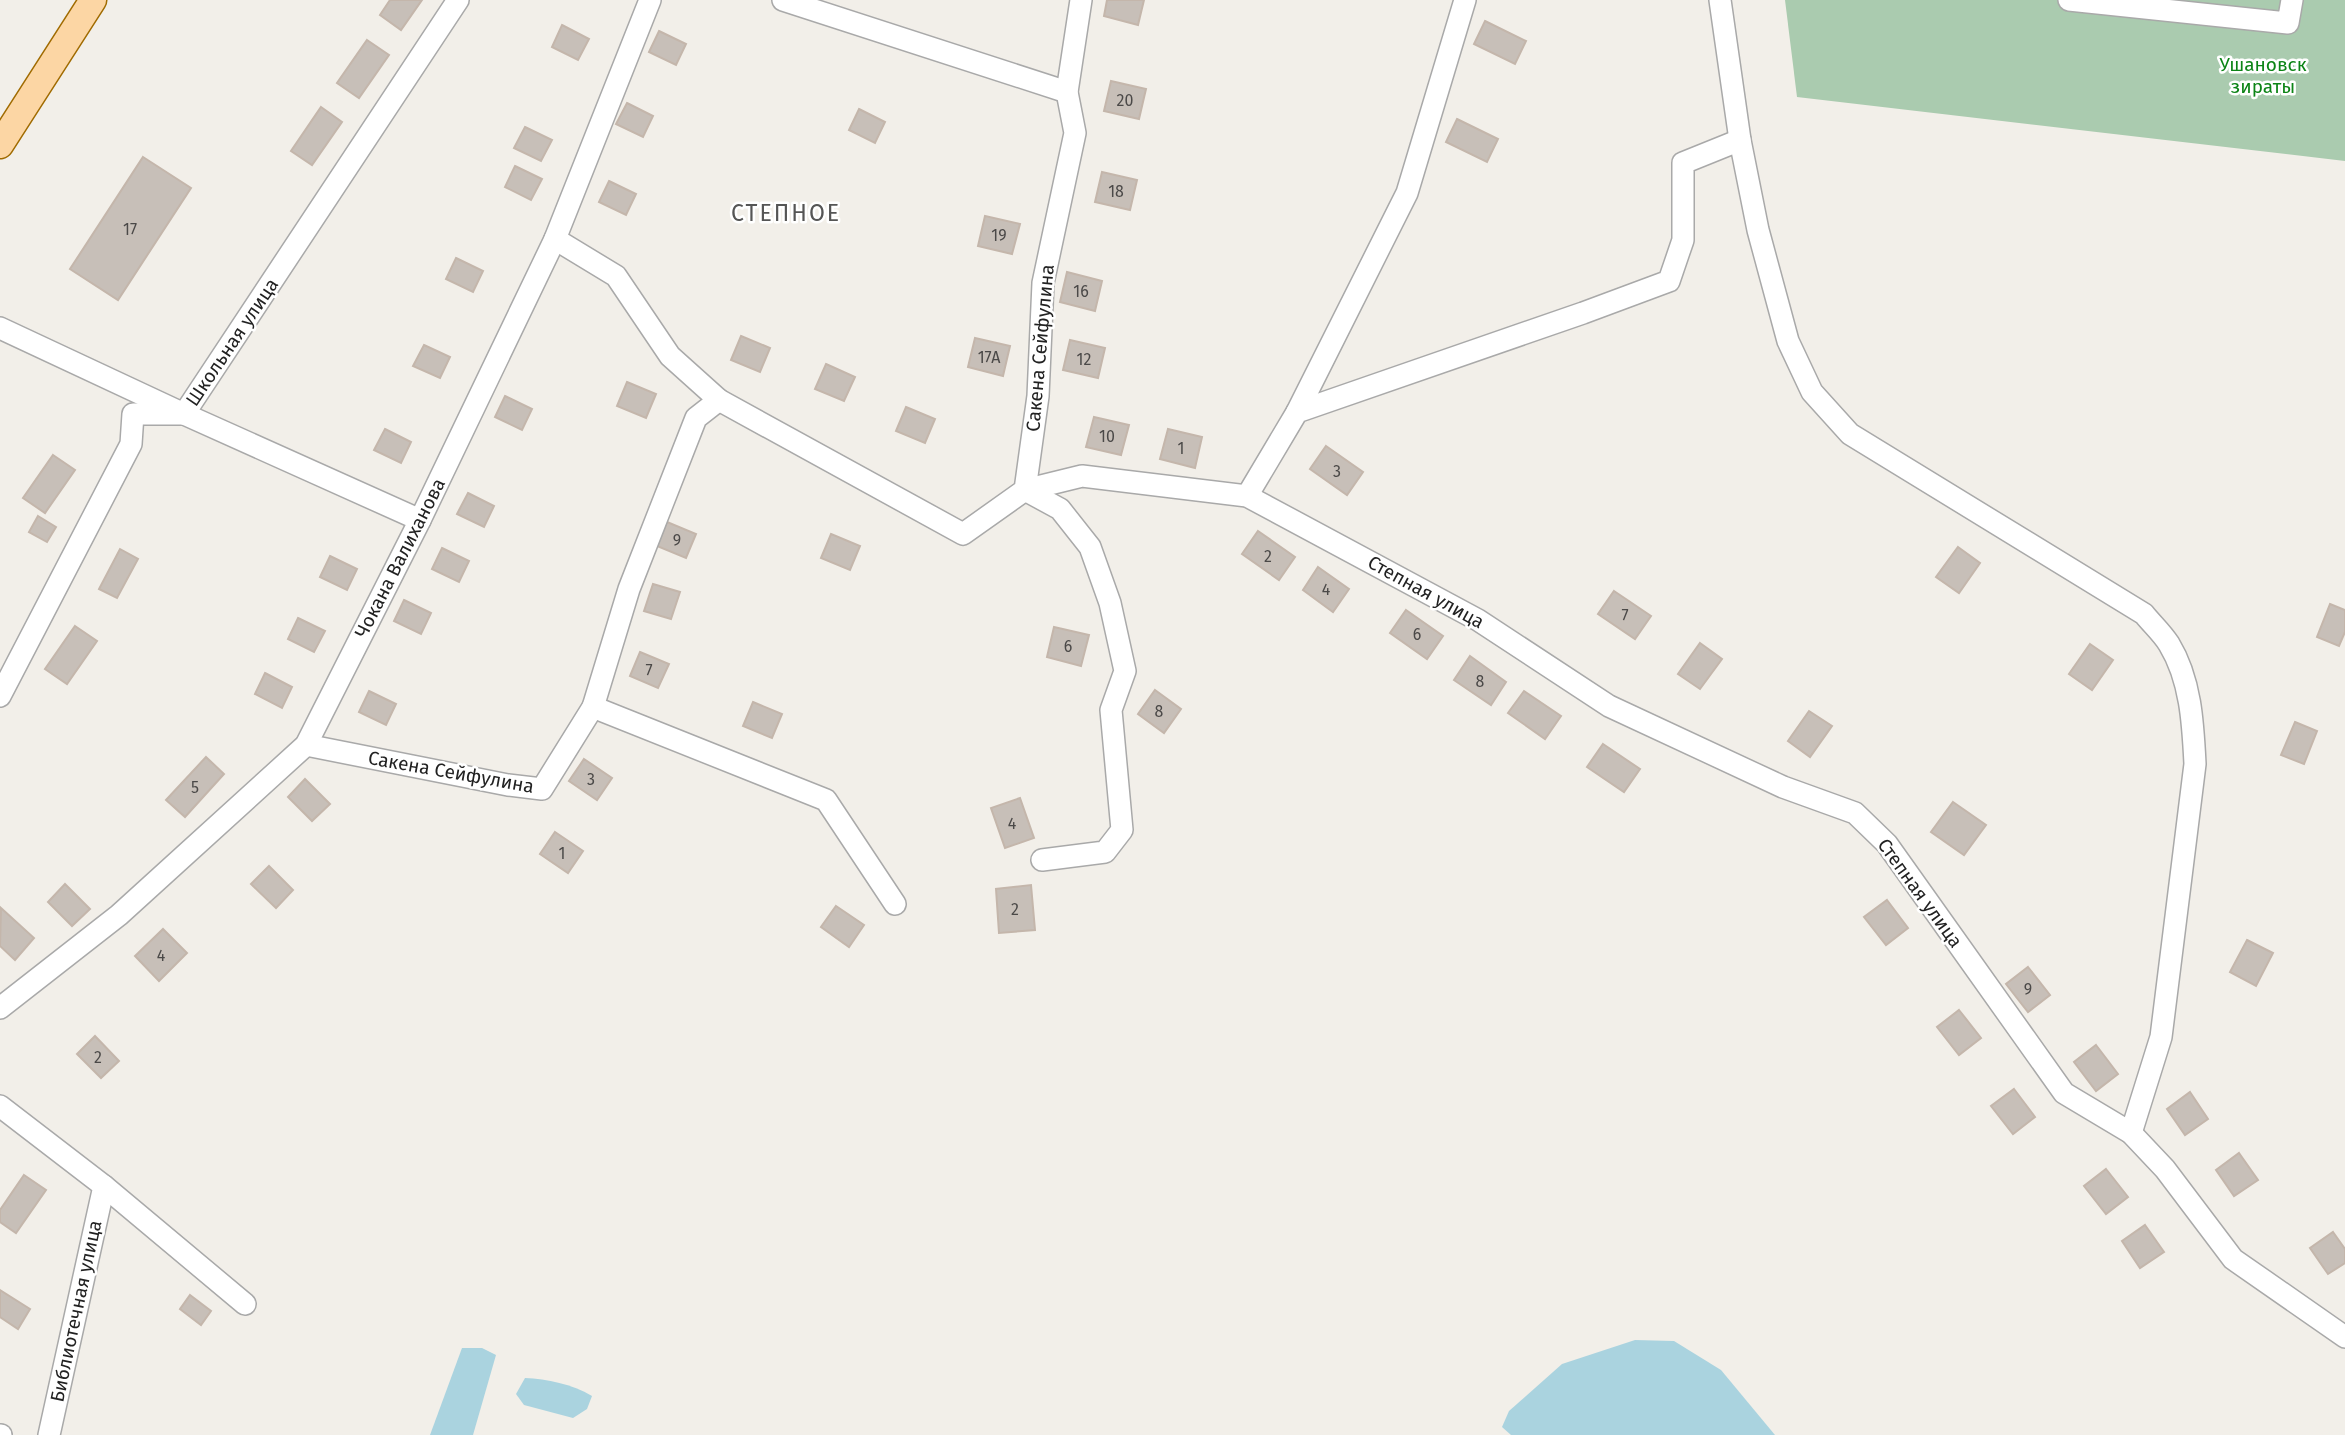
<svg xmlns="http://www.w3.org/2000/svg" width="2345" height="1435" font-family="'Fira Sans',sans-serif">
<rect width="100%" height="100%" fill="#f2efe9"/>
<!-- cemetery -->
<path fill="#aacbaf" d="M1785 0H2345V161L1797 97Z"/>
<!-- water -->
<g fill="#aad3df">
<path d="M1635 1340 1674 1341 1721 1370 1775 1435H1511L1502 1427 1509 1411 1562 1364Z"/>
<path d="M462 1348H482L496 1355 473 1435H430Z"/>
<path d="M525 1378C547 1379 572 1384 592 1396L587 1409 573 1418 524 1405 516 1394Z"/>
</g>
<!-- building -->
<g fill="#c7bfb8" stroke="#c4b6ab" stroke-width="2">
<path d="M390 0H422L401 30 380 15Z"/>
<path d="M1107 0H1144L1138 25 1104 16Z"/>
<path d="M1485 21 1526 41 1515 64 1474 44Z"/>
<path d="M562 25 589 39 578 60 552 47Z"/>
<path d="M659 31 686 44 676 65 649 52Z"/>
<path d="M367 40 389 55 359 98 337 83Z"/>
<path d="M1111 81 1146 89 1139 119 1104 111Z"/>
<path d="M627 103 653 116 643 137 616 124Z"/>
<path d="M321 107 342 122 312 165 291 151Z"/>
<path d="M859 109 885 122 875 143 849 130Z"/>
<path d="M1457 119 1498 139 1487 162 1446 142Z"/>
<path d="M525 127 552 140 541 161 514 148Z"/>
<path d="M143 157 191 188 118 300 70 269Z"/>
<path d="M515 166 542 179 531 200 505 187Z"/>
<path d="M1102 172 1137 180 1130 210 1095 202Z"/>
<path d="M609 181 636 194 626 215 599 202Z"/>
<path d="M985 216 1020 224 1012 254 978 246Z"/>
<path d="M456 258 483 271 473 292 446 279Z"/>
<path d="M1067 272 1102 281 1095 311 1060 302Z"/>
<path d="M741 336 770 348 760 372 731 360Z"/>
<path d="M975 338 1010 346 1003 376 968 367Z"/>
<path d="M1070 340 1105 348 1098 378 1063 370Z"/>
<path d="M424 345 450 357 440 378 413 366Z"/>
<path d="M826 364 855 377 844 401 815 389Z"/>
<path d="M627 382 656 394 646 418 617 406Z"/>
<path d="M505 396 532 409 522 430 495 417Z"/>
<path d="M906 407 935 419 925 443 896 431Z"/>
<path d="M1094 417 1129 425 1121 455 1086 447Z"/>
<path d="M385 429 411 442 401 463 374 450Z"/>
<path d="M1168 429 1202 437 1195 468 1160 459Z"/>
<path d="M1326 446 1363 472 1347 495 1310 469Z"/>
<path d="M53 455 75 470 45 513 23 498Z"/>
<path d="M468 493 494 506 484 527 457 514Z"/>
<path d="M38 516 56 527 47 542 29 532Z"/>
<path d="M667 522 696 534 686 558 657 546Z"/>
<path d="M1258 531 1295 557 1279 580 1242 554Z"/>
<path d="M831 534 860 546 850 570 821 558Z"/>
<path d="M1958 547 1980 563 1959 593 1936 577Z"/>
<path d="M442 548 469 561 459 582 432 569Z"/>
<path d="M120 549 138 559 117 598 99 589Z"/>
<path d="M330 556 357 569 347 590 320 577Z"/>
<path d="M1318 567 1349 589 1333 612 1303 590Z"/>
<path d="M653 584 680 592 671 619 644 611Z"/>
<path d="M1614 591 1651 616 1635 639 1598 614Z"/>
<path d="M404 600 431 613 421 634 394 621Z"/>
<path d="M2330 604 2345 610V632L2339 646 2317 637Z"/>
<path d="M1406 610 1443 636 1427 659 1390 633Z"/>
<path d="M298 618 325 631 314 652 288 639Z"/>
<path d="M75 626 97 641 67 684 45 669Z"/>
<path d="M1054 627 1089 635 1081 666 1047 657Z"/>
<path d="M1700 643 1722 659 1700 689 1678 674Z"/>
<path d="M2090 644 2113 660 2092 690 2069 674Z"/>
<path d="M640 652 669 664 658 688 630 676Z"/>
<path d="M1470 656 1506 682 1491 705 1454 680Z"/>
<path d="M265 673 292 687 282 708 255 694Z"/>
<path d="M1155 690 1181 709 1164 733 1138 714Z"/>
<path d="M369 691 396 704 386 725 359 712Z"/>
<path d="M1524 691 1561 716 1545 739 1508 713Z"/>
<path d="M753 702 782 714 772 738 743 726Z"/>
<path d="M1809 711 1832 726 1810 757 1788 741Z"/>
<path d="M2295 722 2317 731 2304 764 2281 755Z"/>
<path d="M1603 744 1640 769 1624 792 1587 767Z"/>
<path d="M206 757 224 774 185 817 166 800Z"/>
<path d="M584 759 612 778 597 800 569 781Z"/>
<path d="M305 779 330 804 312 821 288 797Z"/>
<path d="M1020 798 1034 838 1005 848 991 808Z"/>
<path d="M1953 802 1986 825 1964 855 1931 832Z"/>
<path d="M555 832 583 851 568 873 540 854Z"/>
<path d="M269 866 293 890 276 908 251 884Z"/>
<path d="M65 884 90 909 72 926 48 902Z"/>
<path d="M1031 885 1035 930 999 933 996 889Z"/>
<path d="M1887 900 1908 928 1886 945 1864 917Z"/>
<path d="M836 906 864 925 849 947 821 927Z"/>
<path d="M1 908 34 938 15 960 0 946Z"/>
<path d="M163 929 187 953 159 981 135 956Z"/>
<path d="M2247 940 2273 953 2256 986 2230 972Z"/>
<path d="M2028 967 2050 995 2028 1012 2006 984Z"/>
<path d="M1959 1010 1981 1038 1959 1055 1937 1027Z"/>
<path d="M95 1036 119 1061 101 1078 77 1054Z"/>
<path d="M2096 1045 2118 1074 2096 1091 2074 1062Z"/>
<path d="M2014 1089 2035 1117 2013 1134 1991 1106Z"/>
<path d="M2190 1092 2208 1119 2185 1135 2167 1109Z"/>
<path d="M2239 1153 2258 1180 2234 1196 2216 1170Z"/>
<path d="M2106 1169 2128 1197 2106 1214 2084 1186Z"/>
<path d="M24 1175 46 1190 16 1233 0 1222V1210Z"/>
<path d="M2145 1225 2164 1252 2140 1268 2122 1241Z"/>
<path d="M2333 1232 2345 1249V1263L2328 1274 2310 1248Z"/>
<path d="M0 1290 30 1309 18 1329 0 1317Z"/>
<path d="M190 1295 211 1311 201 1325 180 1309Z"/>
</g>
<g fill="none" stroke-linecap="round" stroke-linejoin="round">
<!-- minor casing -->
<g stroke="#a9a9a9" stroke-width="24">
<g id="minor">
<path d="M783 0 1067 92"/>
<path d="M1720 0 1740 140 1758 230 1788 341 1812 392 1850 434 2144 614C2152 624 2162 633 2169 644 2191 680 2193 724 2195 764L2161 1037 2131 1133"/>
<path d="M2069 0 2288 23 2292 0"/>
<path d="M555 239 616 276 670 356 719 400 963 534 1025 490 1038 396 1043 283 1075 133 1067 92 1081 0"/>
<path d="M0 328 184 414 420 520"/>
<path d="M1297 412 1407 193 1465 0"/>
<path d="M1025 490 1082 476 1247 496 1478 620 1609 706 1783 787 1855 813 1887 844 2064 1093 2131 1133 2165 1169 2233 1259 2345 1337"/>
<path d="M1025 490 1060 509 1090 547 1110 603 1125 671 1111 710 1122 830 1105 852 1042 860"/>
<path d="M1247 496 1297 412 1583 313 1669 281 1683 240V163L1740 140"/>
<path d="M0 696 131 444 133 414H184L458 0"/>
<path d="M593 707 826 800 895 904"/>
<path d="M306 745 508 785 542 789 593 707 629 589 696 418 719 400"/>
<path d="M0 1008 119 915 306 745 420 520 555 239 650 0"/>
<path d="M0 1106 104 1186 49 1435"/>
<path d="M104 1186 245 1304"/>
<path d="M0 1435H1"/>
</g>
</g>
<!-- major casing -->
<g stroke="#a06b00" stroke-width="29">
<path id="major" d="M0 145 93 0"/>
</g>
<!-- minor -->
<use href="#minor" stroke="#fff" stroke-width="21"/>
<!-- major -->
<use href="#major" stroke="#fcd6a4" stroke-width="26"/>
</g>
<g text-anchor="middle" dominant-baseline="central" stroke-width="5" stroke-linejoin="round" paint-order="stroke">
<!-- number labels -->
<g font-size="16" fill="#4b4948">
<text x="1125" y="100">20</text>
<text x="1116" y="191">18</text>
<text x="130" y="229">17</text>
<text x="999" y="235">19</text>
<text x="1081" y="291">16</text>
<text x="989" y="357">17А</text>
<text x="1084" y="359">12</text>
<text x="1107" y="436">10</text>
<text x="1181" y="448">1</text>
<text x="1337" y="471">3</text>
<text x="677" y="540">9</text>
<text x="1268" y="556">2</text>
<text x="1326" y="589">4</text>
<text x="1625" y="615">7</text>
<text x="1417" y="634">6</text>
<text x="1068" y="646">6</text>
<text x="649" y="670">7</text>
<text x="1480" y="681">8</text>
<text x="1159" y="711">8</text>
<text x="591" y="779">3</text>
<text x="195" y="787">5</text>
<text x="1012" y="823">4</text>
<text x="562" y="853">1</text>
<text x="1015" y="909">2</text>
<text x="161" y="955">4</text>
<text x="2028" y="989">9</text>
<text x="98" y="1057">2</text>
</g>
<!-- park labels -->
<g font-size="19" fill="#0c8416" stroke="#fff">
<text x="2263" y="64">Ушановск<tspan x="2263" dy="22">зираты</tspan></text>
</g>
<!-- street labels -->
<g font-size="19" fill="#222" stroke="#fff">
<text transform="translate(232 342) rotate(-56)">Школьная улица</text>
<text transform="translate(1040 348) rotate(-85)">Сакена Сейфулина</text>
<text transform="translate(400 558) rotate(-63)">Чокана Валиханова</text>
<text transform="translate(1426 592) rotate(29)">Степная улица</text>
<text transform="translate(451 772) rotate(10)">Сакена Сейфулина</text>
<text transform="translate(1920 893) rotate(54)">Степная улица</text>
<text transform="translate(76 1311) rotate(-78)">Библиотечная улица</text>
</g>
<!-- quarter labels -->
<g font-size="23" letter-spacing="2" fill="#555" stroke="#fff">
<text x="786" y="213">СТЕПНОЕ</text>
</g>
</g>
</svg>
